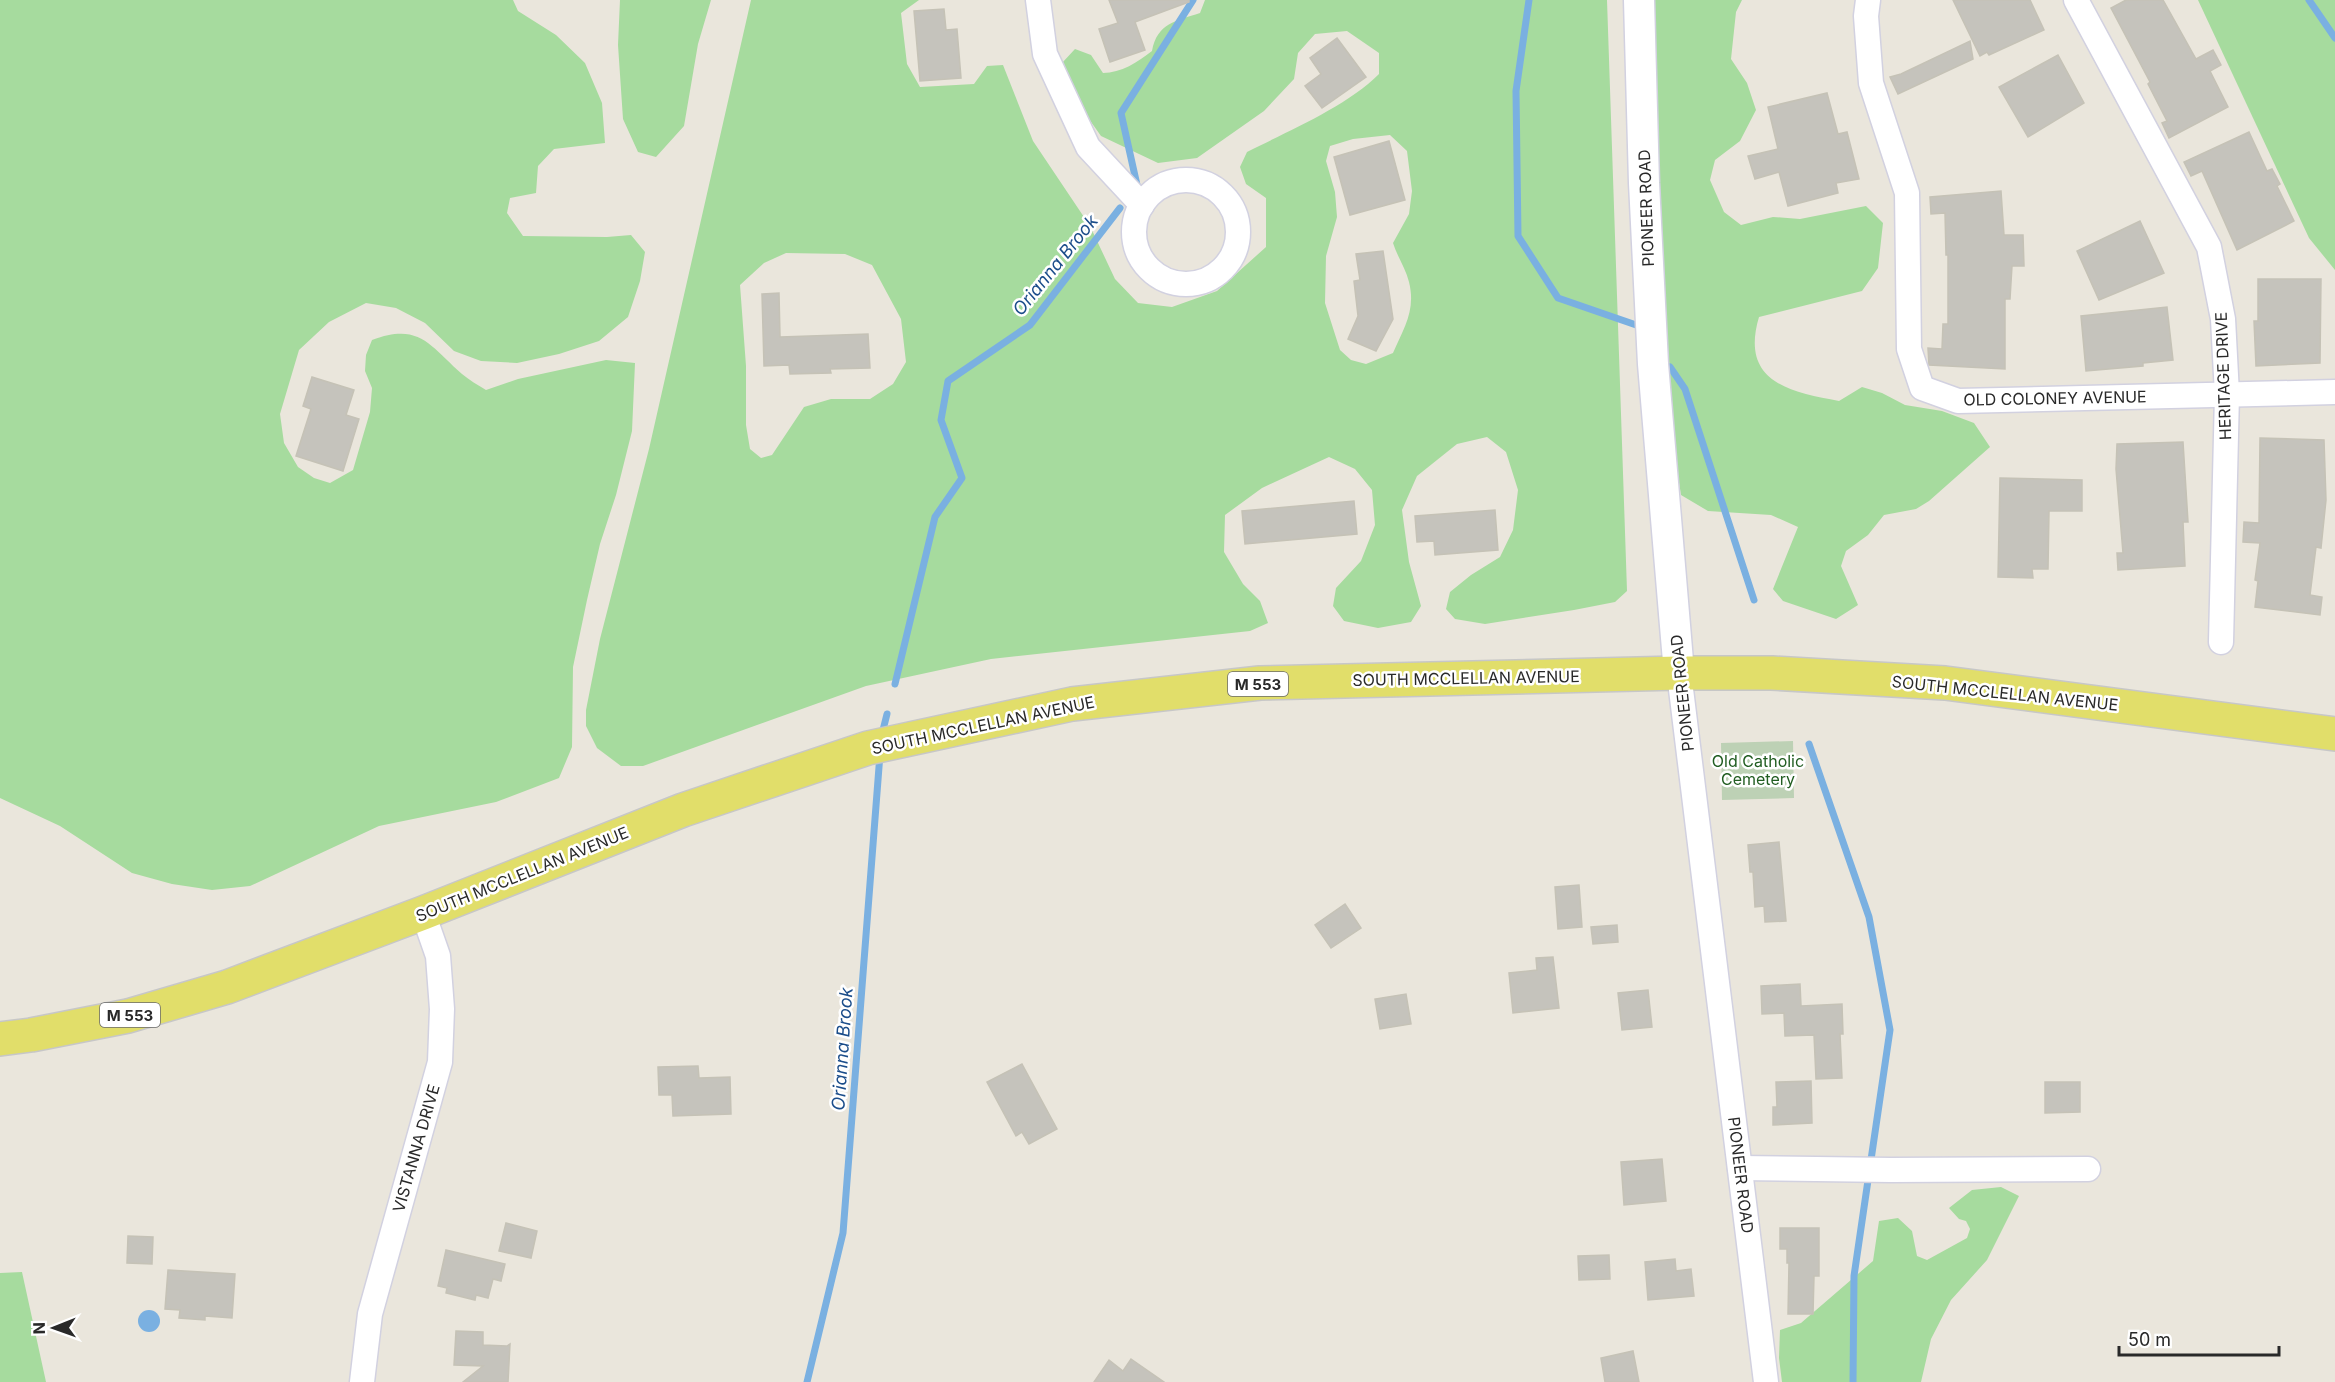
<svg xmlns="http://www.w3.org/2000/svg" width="2335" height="1382" font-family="Inter,sans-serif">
<rect width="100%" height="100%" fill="#eae6dc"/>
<!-- green -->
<g fill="#a6db9e" fill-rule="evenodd">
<path d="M0 0H513L518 11 556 35 585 63 602 103 605 143 554 149 538 166 536 193 510 198 507 213 523 236 607 237 631 235 645 252 640 281 628 317 599 341 559 354 517 363 481 361 454 351 425 323 396 308 366 303 329 322 299 350 280 414 284 443 298 467 314 478 330 483 353 470 370 412 372 388 365 371 366 355 372 340C420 322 430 346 462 374 469 380 478 385 486 390L518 379 606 360 635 363 632 431 616 495 600 544 587 600 573 667 572 747 559 778 496 802 379 826 250 886 212 890 172 884 132 873 60 826 0 798Z"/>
<path d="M620 0H711L698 44 684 126 656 157 638 152 623 119 618 45Z"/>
<path d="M751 0H919L901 13 907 64 920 87 974 84 987 66 1003 65 1033 141 1090 226 1115 279 1138 303 1172 307 1217 291 1266 247V198L1246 184 1240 167 1247 152C1288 131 1346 107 1379 74V53L1347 31 1315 34 1298 53 1294 79 1264 111 1197 158 1158 163 1101 136 1079 105 1062 63 1075 49 1091 55 1103 73C1121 73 1138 62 1152 51 1157 23 1176 21 1200 13L1205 0H1607L1627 591 1615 602 1574 610 1485 624 1455 619 1446 609 1450 592 1471 575 1500 557 1513 530 1518 490 1506 452 1487 437 1457 444 1417 476 1402 510 1409 562 1421 606 1411 622 1378 628 1344 621 1333 606 1336 588 1361 561 1375 525 1372 490 1355 469 1329 457 1262 488 1225 515 1224 552 1243 584 1260 601 1268 623 1250 631 991 659 866 686 643 766H621L597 748 586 726V710L600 639 649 449ZM1390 135 1407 151 1412 191 1409 214 1393 243C1397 256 1406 269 1409 282 1416 310 1404 328 1393 353L1366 364 1351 360 1340 350 1325 303 1326 256 1337 217 1335 192 1326 161 1330 146 1353 139ZM786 253 845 254 872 265 901 319 906 362 893 384 870 399H831L804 407 772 455 761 458 750 449 746 425V366L740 285 764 263Z"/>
<path d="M1651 0H1742L1736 12 1731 59 1747 83 1756 110 1740 141 1715 160 1710 180 1724 212 1741 225 1773 217 1800 219 1866 206 1883 223 1878 268 1862 291 1759 317C1740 381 1788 392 1839 401L1862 387 1882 393 1905 405 1942 411 1974 423 1990 447 1929 501 1916 509 1884 515 1868 535 1846 551 1841 566 1858 605 1836 619 1783 601 1773 589 1798 527 1771 515 1708 511 1681 495 1666 402Z"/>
<path d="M2198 0H2335V270L2309 238Z"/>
<path d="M2001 1187 2019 1196 1987 1260 1951 1300 1931 1339 1921 1382H1782L1779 1358 1780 1330 1801 1323 1873 1261 1879 1221 1898 1218 1912 1231 1917 1256 1927 1260 1967 1238 1970 1229 1966 1221 1959 1219 1949 1208 1972 1190Z"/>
<path d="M22 1272 46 1382H0V1273Z"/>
</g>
<!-- cemetery -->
<path fill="#bdd1b5" d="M1793 741 1794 798 1722 800 1721 743Z"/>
<!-- water -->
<circle fill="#7ab0e1" cx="149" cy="1321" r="11"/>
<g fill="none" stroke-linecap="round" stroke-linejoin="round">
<!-- stream -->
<g stroke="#7ab0e1" stroke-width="7">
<path d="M1529 0 1516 91 1518 236 1558 298 1642 327"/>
<path d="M2309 0 2335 38"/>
<path d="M1137 185 1121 113 1193 0"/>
<path d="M1670 367 1685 389 1754 600"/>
<path d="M895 684 935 517 962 478 941 420 948 381 1030 325 1120 208"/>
<path d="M882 734 887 714"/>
<path d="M1809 744 1869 917 1890 1030 1854 1276 1853 1382"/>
<path d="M807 1382 843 1233 880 754"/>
</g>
</g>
<!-- building -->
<g fill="#c5c3bc" stroke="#c5c2b6" stroke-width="1.5">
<path d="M1109 0H1189V2L1135 22 1145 50 1110 62 1099 29 1118 23Z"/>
<path d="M1953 0H2030L2044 30 1989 55 1987 52 1980 56Z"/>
<path d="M2126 0H2163L2196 59 2213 50 2221 65 2210 71 2228 107 2169 138 2162 123 2167 121 2148 84 2150 82 2111 8Z"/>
<path d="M944 9 946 30 957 29 961 78 920 81 914 11Z"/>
<path d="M1337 38 1366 77 1322 108 1305 86 1321 74 1310 58Z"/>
<path d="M1970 41 1973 59 1898 94 1890 77 1901 74Z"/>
<path d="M2058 55 2084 103 2028 137 1999 87Z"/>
<path d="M1827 93 1838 134 1847 132 1859 179 1836 183 1838 193 1788 206 1779 172 1755 179 1748 156 1778 149 1768 107Z"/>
<path d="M2249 132 2267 171 2272 169 2280 184 2277 186 2294 221 2237 250 2202 171 2191 176 2184 162Z"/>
<path d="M1389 141 1405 200 1350 215 1334 157Z"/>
<path d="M2001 191 2004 235H2023L2024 266H2012L2010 299H2005V369L1929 365 1928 348 1942 349 1943 324H1948V255H1946L1945 213 1931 214 1930 197Z"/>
<path d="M2140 221 2164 273 2099 300 2077 251Z"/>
<path d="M1383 251 1393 319 1376 351 1348 339 1358 316 1354 281 1360 280 1356 254Z"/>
<path d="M2258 279H2321L2320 363 2256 366 2254 321H2258Z"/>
<path d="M779 293 780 337 868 334 870 368 830 369 831 373 790 374 789 365 764 366 762 294Z"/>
<path d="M2167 307 2173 360 2143 363V366L2086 371 2081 316Z"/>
<path d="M312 377 354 390 346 415 359 419 343 471 296 456 311 409 303 406Z"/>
<path d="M2260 438 2324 440 2326 500 2321 548 2316 547 2310 595 2322 597 2320 615 2255 607 2258 581 2255 580 2260 543 2243 542 2244 522 2259 523Z"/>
<path d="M2183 442 2188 522H2183L2185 566 2118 570 2117 553H2123L2116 469 2117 444Z"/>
<path d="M2000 478 2082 480V511H2049L2048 569H2032L2033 578 1998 577Z"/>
<path d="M1354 501 1357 534 1245 544 1242 511Z"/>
<path d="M1495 510 1498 550 1435 555 1434 541 1417 542 1415 516Z"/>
<path d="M1779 842 1786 921 1765 922 1764 906 1755 907 1753 872H1750L1748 845Z"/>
<path d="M1579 885 1582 927 1558 929 1555 887Z"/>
<path d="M1345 904 1361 928 1331 948 1315 925Z"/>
<path d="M1617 925 1618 942 1593 944 1591 927Z"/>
<path d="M1553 957 1559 1008 1513 1013 1509 973 1537 970 1536 958Z"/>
<path d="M1800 984 1801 1006 1842 1004 1843 1034H1840L1842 1078 1816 1079 1814 1035 1785 1036 1784 1013 1762 1014 1761 986Z"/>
<path d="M1648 990 1652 1027 1622 1030 1618 993Z"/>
<path d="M1406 994 1411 1024 1380 1029 1375 999Z"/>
<path d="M1022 1064 1057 1129 1029 1144 1022 1132 1016 1136 987 1082Z"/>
<path d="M698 1066 699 1078 730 1077 731 1114 673 1116 672 1095H659L658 1067Z"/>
<path d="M1811 1081 1812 1123 1773 1125V1107H1777L1776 1082Z"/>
<path d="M2045 1082H2080V1112L2045 1113Z"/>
<path d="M1662 1159 1666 1201 1624 1205 1621 1162Z"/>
<path d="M506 1223 537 1231 531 1258 499 1251Z"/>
<path d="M1780 1228H1819V1276H1814L1813 1314H1788L1789 1263H1787V1249H1780Z"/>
<path d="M128 1236 153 1237 152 1264 127 1263Z"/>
<path d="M446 1250 505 1264 501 1281 493 1279 488 1298 476 1295 475 1300 446 1293 447 1288 438 1286Z"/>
<path d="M1609 1255 1610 1279 1579 1280 1578 1256Z"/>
<path d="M1675 1259 1676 1271 1691 1269 1694 1296 1648 1300 1645 1262Z"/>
<path d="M168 1270 235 1274 232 1318 205 1316V1320L179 1318 180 1310 165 1309Z"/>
<path d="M456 1331 483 1332V1345L507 1346 510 1344 508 1382H463L483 1366 454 1365Z"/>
<path d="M1633 1351 1639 1382H1605L1601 1358Z"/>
<path d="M1131 1359 1164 1382H1094L1109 1360 1123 1371Z"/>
</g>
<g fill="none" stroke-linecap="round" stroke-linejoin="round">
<!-- minor casing -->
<g stroke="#d2d1e0" stroke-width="27">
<g id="minor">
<path d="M1038 0 1045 54 1088 147 1142 205"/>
<path d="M1868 0 1866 16 1871 83 1907 193 1909 349 1922 388 1958 401 2335 392"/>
<path d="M2076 0 2209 247 2223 319 2227 394 2221 642"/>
<circle cx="1186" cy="232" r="52"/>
<path d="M1679 673 1766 1382"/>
<path d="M1740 1168 1891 1170 2088 1169"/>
<path d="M362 1382 370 1314 440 1062 442 1009 438 956 423 913"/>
</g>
</g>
<!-- tertiary casing -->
<g stroke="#d2d1e0" stroke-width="33">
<path id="tertiary" d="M1639 0 1644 183 1653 364 1679 673"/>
</g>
<!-- primary casing -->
<g stroke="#c7c7c7" stroke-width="36">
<path id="primary" d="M0 1039 31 1035 128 1016 227 987 423 913 683 810 868 748 1072 704 1260 683 1679 673H1772L1945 683 2335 734"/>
</g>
<!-- minor -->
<use href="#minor" stroke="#fff" stroke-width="24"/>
<!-- tertiary -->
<use href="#tertiary" stroke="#fff" stroke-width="30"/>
<!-- primary -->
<use href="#primary" stroke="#e1de6a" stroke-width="33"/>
</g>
<g text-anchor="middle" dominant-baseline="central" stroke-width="5" stroke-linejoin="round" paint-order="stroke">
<!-- shield labels -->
<g fill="#fff" stroke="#696969" stroke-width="1.5">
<rect x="1228" y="672" width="60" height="24" rx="4.5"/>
<rect x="100" y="1003" width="60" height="24" rx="4.5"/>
</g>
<g font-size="15" font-weight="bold" fill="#292929">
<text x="1258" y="684">M 553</text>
<text x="130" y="1015">M 553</text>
</g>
<!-- street labels -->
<g font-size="16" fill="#292929" stroke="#fff">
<text transform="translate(1646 208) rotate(-92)">PIONEER ROAD</text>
<text transform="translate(2223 376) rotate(-92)">HERITAGE DRIVE</text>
<text transform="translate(2055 398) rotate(-1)">OLD COLONEY AVENUE</text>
<text transform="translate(1466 678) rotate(-1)">SOUTH MCCLELLAN AVENUE</text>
<text transform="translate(1682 693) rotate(-96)">PIONEER ROAD</text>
<text transform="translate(2005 693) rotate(6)">SOUTH MCCLELLAN AVENUE</text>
<text transform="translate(983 725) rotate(-12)">SOUTH MCCLELLAN AVENUE</text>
<text transform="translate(522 874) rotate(-22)">SOUTH MCCLELLAN AVENUE</text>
<text transform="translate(416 1148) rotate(-74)">VISTANNA DRIVE</text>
<text transform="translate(1741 1175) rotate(83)">PIONEER ROAD</text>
</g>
<!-- park labels -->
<g font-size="16" fill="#215d21" stroke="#fff">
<text x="1758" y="761">Old Catholic<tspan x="1758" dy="18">Cemetery</tspan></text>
</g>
<!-- water labels -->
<g font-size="18" font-style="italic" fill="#1b4d8a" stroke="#fff">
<text transform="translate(1055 265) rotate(-51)">Orianna Brook</text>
<text transform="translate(842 1049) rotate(-86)">Orianna Brook</text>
</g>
</g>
<!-- north arrow -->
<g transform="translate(54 1328) rotate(269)" stroke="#ffffff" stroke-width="4.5" paint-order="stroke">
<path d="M0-4.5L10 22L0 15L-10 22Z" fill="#292929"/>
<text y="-9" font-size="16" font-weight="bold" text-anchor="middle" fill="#292929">N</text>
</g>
<!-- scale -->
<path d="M2119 1346v9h160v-9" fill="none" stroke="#292929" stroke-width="3"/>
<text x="2128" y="1346" font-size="18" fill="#292929" stroke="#ffffff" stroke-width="4.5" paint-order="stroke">50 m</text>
</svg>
